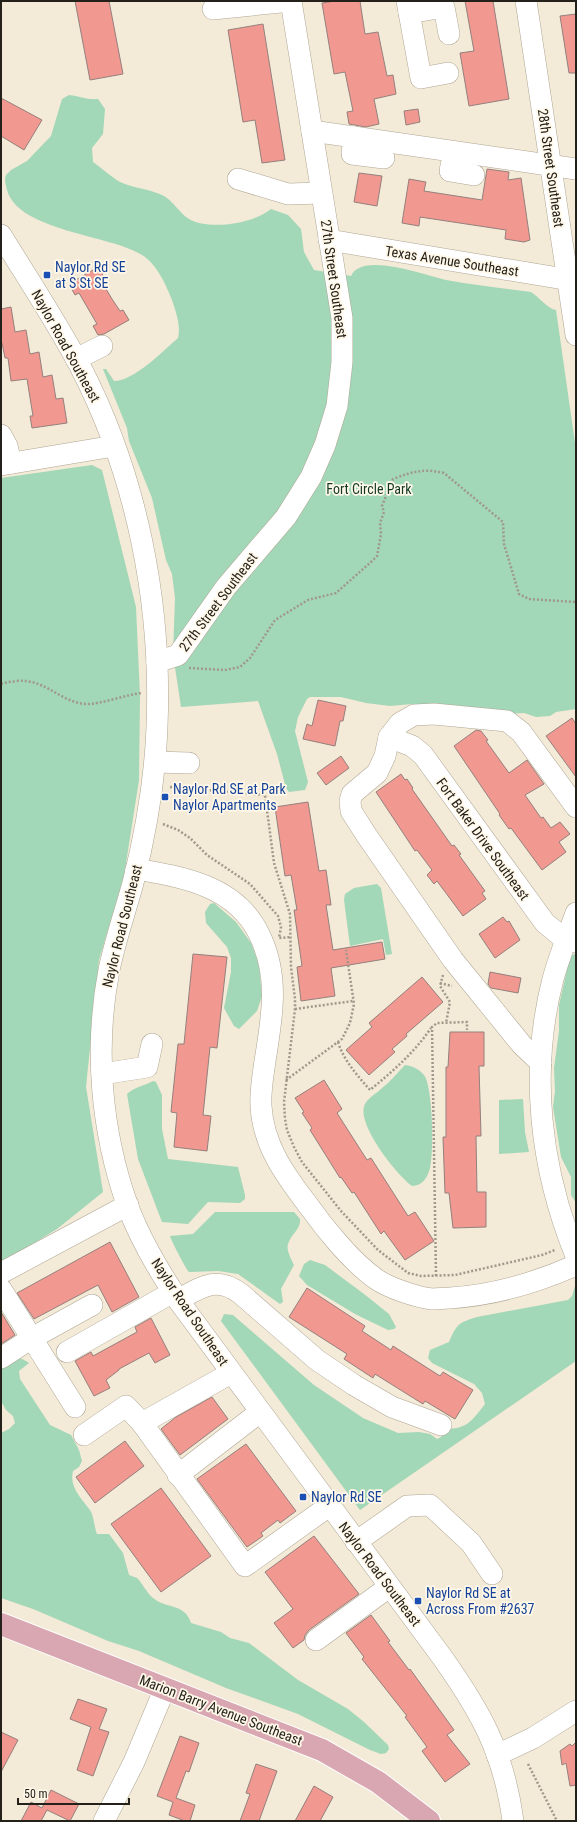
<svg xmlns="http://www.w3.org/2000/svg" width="577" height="1822" font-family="'Roboto Condensed',sans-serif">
<rect width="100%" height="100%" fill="#f3ead7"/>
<!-- green -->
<g fill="#a2d7b7">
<path d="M69 95C80 96 86 100 98 99L105 109 103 134 92 148 93 162C102 168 111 177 120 182 133 188 149 189 162 195 173 200 179 213 189 219 210 231 254 223 271 209L288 215 301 229 304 252 314 270 351 276C362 251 427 276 446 280 474 285 502 288 531 292 539 297 548 309 556 310L576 450V709L556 712 550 716 536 717 524 713 501 714 412 704 390 706 366 703 341 697H310L307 699 298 717 295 731 308 782 305 790 289 792 286 788 277 754 258 701 181 707 173 654 175 598 172 574 166 560 152 498 129 441 127 428 103 369H106L114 381C134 381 163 351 178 338 181 326 176 312 172 300 166 285 157 264 142 255 111 235 18 231 7 190 6 185 4 180 6 175L11 170 27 161 51 136 62 99Z"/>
<path d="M92 465 102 470 136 607 140 696 139 780 124 876 99 960 86 1087 103 1192 57 1229 1 1263V478Z"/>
<path d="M377 884 381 888 392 954 386 955 383 939 350 946 344 900 345 894 354 888Z"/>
<path d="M214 903 236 922 251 943 259 964 262 996 257 1011 239 1029 234 1026 224 1008 231 972V958L227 947 206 923 205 912 210 904Z"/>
<path d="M576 953V1203L571 1195V1177L561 1157 553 1107 555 1091 554 1068 559 1031V1005L569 961 571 956Z"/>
<path d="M405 1065C413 1066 419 1069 424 1075 433 1087 434 1152 430 1168 428 1177 422 1186 412 1186 397 1175 355 1123 365 1104 369 1097 376 1094 381 1089 390 1082 397 1073 405 1065Z"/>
<path d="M153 1081 156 1082 162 1095V1129L168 1159 238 1167 245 1195V1199L240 1203 208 1202 188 1224 162 1222 138 1159 127 1094C134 1087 144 1086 153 1081Z"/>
<path d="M523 1099 525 1132 529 1152 499 1154V1100Z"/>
<path d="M215 1212H294L300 1219C301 1229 291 1234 288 1244 286 1250 291 1259 294 1265L281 1289 283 1302 280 1304 238 1274 218 1271 189 1272C187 1271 171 1240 170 1236L193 1234Z"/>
<path d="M310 1260 325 1265 364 1294 389 1314 396 1327 394 1329 388 1330 355 1314 307 1285 299 1276 304 1264Z"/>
<path d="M576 1283V1361L360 1510 221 1321 224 1314 233 1315 314 1385 363 1418 398 1433 419 1432 430 1434 437 1439 441 1437 444 1429C467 1429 471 1422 485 1404L482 1393 474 1384 432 1363 428 1358 430 1350 449 1342C457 1324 458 1323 477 1317L568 1300 572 1296Z"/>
<path d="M1 1352C11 1356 21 1357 29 1363L19 1371 20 1379 50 1425 71 1435 79 1450 82 1461 79 1467 73 1471C69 1487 81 1498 90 1510 94 1516 94 1527 97 1534H109L123 1553 129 1575 137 1578C143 1584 146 1592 153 1598 166 1609 185 1603 191 1623L221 1632 230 1638 249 1643 298 1680 348 1709 364 1722 388 1745 389 1749 386 1753 381 1754 370 1750 298 1714 226 1688 139 1651 108 1641 33 1609 1 1598V1433L9 1429 15 1423 13 1416 6 1410 1 1401Z"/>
</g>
<!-- building -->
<g fill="#f19890" stroke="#95807d">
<path d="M75 1H109L123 74 90 80Z"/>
<path d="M335 1H360L365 34 378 32 387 76 393 75 396 94 374 99 379 124 366 127 349 124 347 112 353 111 345 72 334 74 322 3Z"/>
<path d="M465 1H493L509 99 469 106 460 53 474 51Z"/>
<path d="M576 14V73H569L560 16Z"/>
<path d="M263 24 285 160 262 163 255 120 243 122 228 30Z"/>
<path d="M1 98 42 120 24 150 1 136Z"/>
<path d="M418 109 420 122 406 125 404 111Z"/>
<path d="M487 169 509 172 508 180 521 178 530 240 524 242 505 239 506 230 420 217 419 226 402 223 409 179 426 182 424 191 482 200Z"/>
<path d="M359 173 382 176 377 206 354 202Z"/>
<path d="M98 267 104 277 100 279 112 299 120 311 123 310 129 320 104 334 98 335 93 326 97 324 79 293 75 295 69 284Z"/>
<path d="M11 307 15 332 26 330 30 354 39 352 43 377 52 375 56 399 63 398 67 423 32 428 30 416H33L27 379 11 381 8 358H5L2 343 1 344V309Z"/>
<path d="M318 700 346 706 343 721H340L335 746 303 739 307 724 312 726Z"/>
<path d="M572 718 576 724V777L546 736Z"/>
<path d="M476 730 481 731 488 740 486 741 509 773 527 760 544 784 525 795 541 818 543 817 551 828 560 822 570 834 559 842 566 852 542 870 511 828 509 829 499 815 500 814 454 746Z"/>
<path d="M341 756 349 768 326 785 317 773Z"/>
<path d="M401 774 405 780 407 779 413 788 412 789 452 846 454 845 461 854 459 855 485 891 482 893 486 899 463 916 437 881 434 884 427 875 432 870 417 850 415 851 376 792Z"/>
<path d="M308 802 319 871 326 870 331 905H326L333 950 382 942 385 959 331 968 335 996 301 1001 297 967 302 966 294 910H297L291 875 285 876 275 807Z"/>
<path d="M503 917 507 922 509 921 520 940 495 958 479 934Z"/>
<path d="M193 954 227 957 217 1048 210 1047 203 1115 211 1116 207 1151 174 1147 177 1113 171 1112 178 1044H184Z"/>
<path d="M490 972 521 978 518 993 491 988 488 984Z"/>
<path d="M422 977 443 1002 406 1034 407 1036 392 1049 395 1052 369 1075 346 1050 372 1027 369 1023Z"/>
<path d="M450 1032H484V1066H479L481 1136H476L477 1192H486V1227L453 1228 449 1193H445L443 1137H446V1067H448Z"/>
<path d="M324 1080 342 1109 337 1113 367 1160 371 1158 408 1216 415 1212 434 1241 405 1260 384 1231 381 1234 354 1192 352 1193 341 1177 340 1178 310 1130 312 1128 302 1113 304 1112 295 1098Z"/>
<path d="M110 1242 139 1297 112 1312 98 1285 34 1319 17 1293Z"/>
<path d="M307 1288 365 1326 362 1331 391 1350 393 1346 440 1376 443 1372 473 1390 455 1419 425 1401 423 1404 375 1374 373 1378 344 1359 347 1354 289 1317Z"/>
<path d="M1 1312 15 1335 1 1344Z"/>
<path d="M151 1318 170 1355 155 1363 149 1353 119 1369V1370L106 1380 110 1388 94 1396 75 1361 91 1352 93 1356 137 1332 135 1327Z"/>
<path d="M212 1397 228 1419 180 1455 161 1429 176 1417Z"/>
<path d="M125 1441 144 1466 95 1503 76 1477Z"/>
<path d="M246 1444 296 1511 280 1523 278 1520 261 1533 263 1536 247 1547 197 1479Z"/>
<path d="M161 1488 211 1556 161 1592 111 1524Z"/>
<path d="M314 1536 359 1594 309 1630 305 1635 304 1640 293 1648 274 1623 293 1609 265 1572Z"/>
<path d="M371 1615 390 1641 388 1642 409 1670 410 1669 454 1730 447 1735 470 1764 445 1782 422 1751 427 1747 405 1717 407 1716 362 1659 364 1657 346 1633Z"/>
<path d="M78 1699 107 1709 99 1729 109 1732 93 1776 77 1770 91 1727 70 1719Z"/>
<path d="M1 1732 18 1740 1 1772Z"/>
<path d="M180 1736 199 1743 189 1772 186 1771 176 1798 195 1805 190 1821H185L169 1815 173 1802 157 1796Z"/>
<path d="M576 1742V1785L570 1786 566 1763 562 1765 560 1751 570 1744 572 1746Z"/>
<path d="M256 1764 277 1771 259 1821H240L250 1794 246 1793Z"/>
<path d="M314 1786 333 1797 320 1821H295Z"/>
<path d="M51 1790 79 1804 70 1821 47 1810 41 1821H21L31 1802 42 1808Z"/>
</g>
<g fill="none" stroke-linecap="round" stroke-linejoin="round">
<!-- minor casing -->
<g stroke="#afa694" stroke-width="22">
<g id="minor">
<path d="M407 1 421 78 448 73"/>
<path d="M526 1 576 335"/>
<path d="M213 9 291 1"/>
<path d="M409 13 444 7 449 34"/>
<path d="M312 131 576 169"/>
<path d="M354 137 352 154 384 158"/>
<path d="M454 152 450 171 474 175"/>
<path d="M238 179 288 194 321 193"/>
<path d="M1 235C28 279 56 321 80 366 137 476 162 603 157 727 155 780 146 832 133 883 125 912 115 941 109 970 94 1048 101 1130 127 1204 140 1240 160 1273 181 1304L442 1657C481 1712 504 1753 513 1821"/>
<path d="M329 240 576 281"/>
<path d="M76 359 102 346"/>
<path d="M1 435 7 446 11 463"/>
<path d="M1 465 114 446"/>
<path d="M157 662 178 655 226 587 286 517 311 477 325 445 337 406 342 362V318L291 1"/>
<path d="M389 737 412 746 423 755 545 923 566 940 576 942"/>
<path d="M155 762 189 763"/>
<path d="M136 869C183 877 236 886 259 934 280 976 272 1017 265 1061 263 1076 260 1091 261 1106 263 1145 285 1175 308 1205 325 1229 352 1262 376 1279 389 1288 416 1297 432 1299 438 1299 444 1298 450 1298 494 1295 536 1283 576 1265"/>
<path d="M576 913C568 935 559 957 553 979 529 1072 540 1168 576 1256"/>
<path d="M541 1063 522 1045 453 960 367 836 351 811 350 801 352 794 377 773 385 756 389 737 400 723 414 715 434 714 507 721 521 732 576 807"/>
<path d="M102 1074 147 1067 152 1044"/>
<path d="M1 1273 128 1205"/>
<path d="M1 1289 75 1407"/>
<path d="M178 1300C201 1287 217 1275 241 1294L317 1360 354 1385 392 1407 441 1425"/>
<path d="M67 1352 173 1292"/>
<path d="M1 1358 32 1338 92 1305"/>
<path d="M231 1373 142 1423 245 1566 329 1506"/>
<path d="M84 1435 126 1406 142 1423"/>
<path d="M178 1475 260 1412"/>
<path d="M356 1542 407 1506 430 1505 471 1543 492 1574"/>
<path d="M316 1640 389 1587"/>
<path d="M497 1755 533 1738 576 1711"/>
<path d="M104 1821 134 1762 165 1688"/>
</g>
</g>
<!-- major casing -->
<g stroke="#fff" stroke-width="24">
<path id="major" d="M1 1624 322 1750 378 1782 429 1821"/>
</g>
<!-- path -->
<g stroke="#a0998b" stroke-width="2.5" stroke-dasharray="2 2" stroke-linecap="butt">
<path d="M189 668 225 670 240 667 250 658 275 620 308 600 336 593 371 562 377 556 381 534 380 523 384 512 382 506 393 479C412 472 423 468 444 473L503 522 504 544 519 594 529 599 576 602"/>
<path d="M1 684C6 682 11 682 16 681 46 678 60 703 87 704 101 704 126 695 141 693"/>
<path d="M170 787 265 795 274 863 290 914 291 967 295 999V1009L284 1102 285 1119 287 1130 294 1147 302 1162 341 1211 378 1250 408 1273 421 1276 455 1275 542 1255 555 1250"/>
<path d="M163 824 178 830 190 838 207 855 250 884 278 916 281 927 279 938 291 937"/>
<path d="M443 975 440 986 450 1002 446 1023"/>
<path d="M440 983 452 986"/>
<path d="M295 1009 353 1001"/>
<path d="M338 1042C344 1061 357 1075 370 1090 393 1071 414 1053 431 1028"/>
<path d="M286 1080 342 1039 350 1023 354 1004 346 950"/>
<path d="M436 1276 432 1027 437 1023 467 1022V1030"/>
<path d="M528 1764 557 1821"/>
</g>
<!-- minor -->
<use href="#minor" stroke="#fff" stroke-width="21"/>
<!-- major -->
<use href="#major" stroke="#d8a7b1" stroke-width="22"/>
</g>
<!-- markers -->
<g fill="#1a4fb4" stroke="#fff8e9" stroke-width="1.5">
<rect x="43" y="271" width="8" height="8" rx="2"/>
<rect x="161" y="793" width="8" height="8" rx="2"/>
<rect x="299" y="1493" width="8" height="8" rx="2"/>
<rect x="414" y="1597" width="8" height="8" rx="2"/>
</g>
<g text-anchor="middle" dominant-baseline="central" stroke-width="3.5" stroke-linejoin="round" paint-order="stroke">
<!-- street labels -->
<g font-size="14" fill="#24211a" stroke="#fff8e9">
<text transform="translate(551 168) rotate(82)">28th Street Southeast</text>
<text transform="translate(452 261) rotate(9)">Texas Avenue Southeast</text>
<text transform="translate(334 279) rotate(82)">27th Street Southeast</text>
<text transform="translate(66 346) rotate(61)">Naylor Road Southeast</text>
<text transform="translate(218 602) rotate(-53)">27th Street Southeast</text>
<text transform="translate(483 839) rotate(54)">Fort Baker Drive Southeast</text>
<text transform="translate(122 926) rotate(-76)">Naylor Road Southeast</text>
<text transform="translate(190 1312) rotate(56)">Naylor Road Southeast</text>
<text transform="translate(380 1574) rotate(53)">Naylor Road Southeast</text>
<text transform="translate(221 1710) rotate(21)">Marion Barry Avenue Southeast</text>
</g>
<!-- transit labels -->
<g font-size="14" fill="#164399" stroke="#fff8e9" text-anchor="start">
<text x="55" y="267">Naylor Rd SE<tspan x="55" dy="16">at S St SE</tspan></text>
<text x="173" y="789">Naylor Rd SE at Park<tspan x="173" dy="16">Naylor Apartments</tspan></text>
<text x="311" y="1497">Naylor Rd SE</text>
<text x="426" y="1593">Naylor Rd SE at<tspan x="426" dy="16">Across From #2637</tspan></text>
</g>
<!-- park labels -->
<g font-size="14" fill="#123825" stroke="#fff8e9">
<text x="369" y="489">Fort Circle Park</text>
</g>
</g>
<!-- border -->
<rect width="577" height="1822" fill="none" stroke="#24211a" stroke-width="4"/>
<!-- scale -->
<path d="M18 1798v6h111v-6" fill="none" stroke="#24211a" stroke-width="2"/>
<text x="24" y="1798" font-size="12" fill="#24211a" stroke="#fff8e9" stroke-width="3" paint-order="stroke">50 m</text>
</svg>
